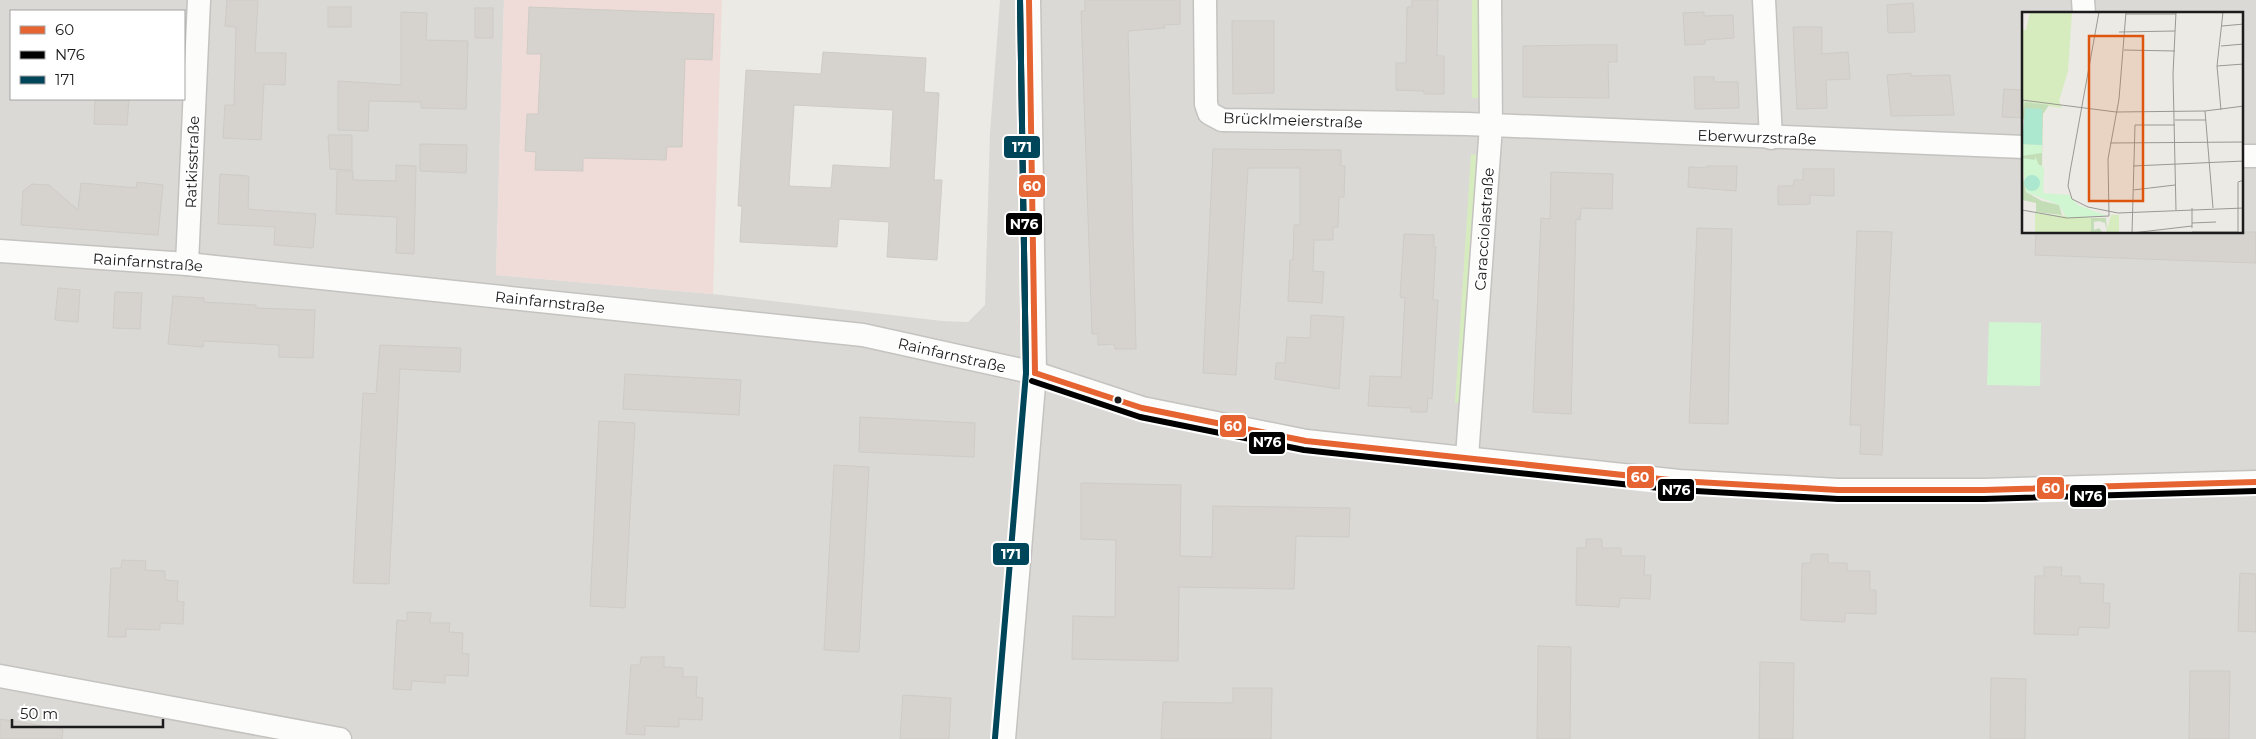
<svg xmlns="http://www.w3.org/2000/svg" width="2256" height="739" font-family="Montserrat,sans-serif">
<rect width="100%" height="100%" fill="#eceae4"/>
<!-- residential -->
<path fill="#dad9d6" fill-rule="evenodd" d="M0 0H504L496 275 713 294 942 321 968 322 985 305 990 133 1000 0H2256V739H0ZM11 11H184V99H11ZM2024 14H2242V232H2024Z"/>
<!-- commercial -->
<path fill="#efdcd8" d="M504 0H722L713 294 496 275Z"/>
<!-- grass -->
<g fill="#d6ecbf">
<rect x="1472" y="0" width="6" height="98"/>
<path d="M1471 154 1477 155 1461 403H1455Z"/>
</g>
<!-- park -->
<path fill="#d0f5d1" d="M1989 322 2041 323 2040 386 1987 385Z"/>
<!-- building -->
<g fill="#d6d3cf" stroke="#cfcbc5" fill-rule="evenodd">
<path d="M227 0H258L255 53H286L285 85 264 84 261 140 223 138 225 105H234L236 27 225 26Z"/>
<path d="M1085 0H1180V24L1164 25 1165 28 1128 31 1136 349H1115L1114 344 1098 345V334H1092L1081 11H1085Z"/>
<path d="M1412 0H1438L1437 56H1444V94H1424V91L1396 90V63H1406L1407 7H1412Z"/>
<path d="M1913 3 1915 32 1888 33 1887 5Z"/>
<rect x="328" y="7" width="23" height="20"/>
<path d="M529 7 714 14 712 60 685 59 682 147H667L666 160 583 158V171L535 170 536 152 525 151 527 114H538L541 54H527Z"/>
<rect x="475" y="8" width="18" height="30"/>
<path d="M401 12 427 13 426 40 468 41 466 109 421 108V102L369 101 368 131 338 130V81L401 85Z"/>
<path d="M1704 12V16L1733 15 1734 38 1705 40V44L1685 45 1683 13Z"/>
<path d="M1232 21H1274V93L1233 94Z"/>
<path d="M1793 27H1822V54L1848 52 1850 79 1826 80 1827 108 1797 109Z"/>
<path d="M1586 45H1617V62H1608L1609 98 1523 97V46Z"/>
<path d="M823 52 926 58 924 92 939 93 934 180H942L937 260 887 257 889 222 839 219 837 247 740 242 742 206H738L746 70 821 74ZM794 105 893 110 890 168 833 165 831 188 789 186Z"/>
<path d="M1911 73V76L1950 75 1954 115 1891 116 1887 75Z"/>
<path d="M1694 77H1714V82H1738L1739 108 1695 109Z"/>
<path d="M2004 89 2024 90V118L2002 117Z"/>
<path d="M95 99H129L127 125 94 124Z"/>
<path d="M328 135H352V170L330 169Z"/>
<path d="M420 144 467 145 466 173 420 171Z"/>
<path d="M1213 149 1341 150V166H1345L1344 197H1339L1338 227H1333V240H1314L1313 271 1324 272 1322 303 1288 301 1290 260H1293L1294 225H1300V168H1248L1236 375 1203 373Z"/>
<path d="M396 165 416 166 414 254 396 253 397 217 336 214 337 171H353V180L396 181Z"/>
<path d="M1707 166H1737L1736 191 1688 187 1689 167 1707 168Z"/>
<path d="M1803 169H1834V196L1810 195V204L1778 205V186H1793L1794 180H1803Z"/>
<path d="M1551 172 1613 174 1612 209 1581 208 1580 220 1576 219 1571 414 1533 412 1541 218 1550 219Z"/>
<path d="M220 174 249 176 248 209 316 214 313 248 274 245 275 227 218 224Z"/>
<path d="M137 182 163 185 158 235 21 225 23 191 32 184 49 185 78 210 81 183 136 188Z"/>
<path d="M1697 228 1732 229 1728 424 1689 423Z"/>
<path d="M1857 231 1892 232 1882 455 1860 454 1861 425H1850Z"/>
<path d="M2036 232H2256V263L2035 255Z"/>
<path d="M1404 234 1434 235V247H1436L1433 300H1438L1432 399 1428 398 1427 412H1411V408L1368 406 1370 376 1401 377 1405 298 1400 297Z"/>
<path d="M58 288 80 290 78 322 55 320Z"/>
<path d="M115 292 142 293 140 329 113 328Z"/>
<path d="M173 296 204 298V302L256 305V308L315 310 313 358 279 357V345L204 341 203 347 168 344Z"/>
<path d="M1311 315 1344 317 1339 389 1275 379 1276 363H1285L1287 337 1310 338Z"/>
<path d="M380 345 461 348 460 372 400 369 389 584 353 583 363 393 376 394Z"/>
<path d="M625 374 741 380 739 415 623 409Z"/>
<path d="M860 417 975 423 974 457 859 452Z"/>
<path d="M599 421 635 423 625 608 590 606Z"/>
<path d="M834 465 869 467 859 652 824 650Z"/>
<path d="M1081 483 1181 485 1180 556 1212 557 1213 506 1350 508 1349 537 1296 536 1294 589 1179 587 1178 661 1072 659 1073 616 1115 617 1116 540 1081 539Z"/>
<path d="M1586 539H1602V548H1621V556H1645L1644 575H1651L1650 599 1620 598 1619 607 1576 605 1577 548H1586Z"/>
<path d="M1811 554H1828V563H1847V571H1870V590H1876V614L1845 613V622L1801 620 1802 563H1811Z"/>
<path d="M122 560 146 561 145 570 165 571V580L178 581 177 601 184 602 183 624 160 623V630L126 629V637H108L111 568H121Z"/>
<path d="M2044 567H2062L2061 576H2080V583L2104 584 2103 603H2110L2109 628 2079 627 2078 635 2034 634 2035 576H2044Z"/>
<path d="M2240 573 2256 574V632L2238 631Z"/>
<path d="M407 612 431 613 430 623H450L449 632 463 633 462 653 469 654 468 676 445 675V683L412 681 411 690 393 689 397 620 407 621Z"/>
<path d="M1538 646 1571 647 1570 739H1537Z"/>
<path d="M641 657H664V667L683 668V677H697L696 697 703 698 702 720 679 719V727L645 726V735L626 734 631 665H640Z"/>
<path d="M1760 662 1794 663 1793 739H1759Z"/>
<path d="M2190 671H2230L2229 739H2189Z"/>
<path d="M1991 678 2026 679 2025 739H1990Z"/>
<path d="M1233 688H1272L1271 739H1161L1163 702 1233 703Z"/>
<path d="M903 695 951 698 949 739H900Z"/>
<path d="M0 719 63 729 62 739H0Z"/>
</g>
<g fill="none" stroke-linecap="round" stroke-linejoin="round">
<!-- minor casing -->
<g stroke="#c4c3c0" stroke-width="25">
<g id="minor">
<path d="M1205 0 1206 104 1209 113 1222 120 1467 124 2024 147"/>
<path d="M1764 0 1771 138"/>
<path d="M2083 0 2084 14"/>
<path d="M2242 156H2256"/>
<path d="M0 251 187 264 863 335 1035 373 1142 408 1306 441 1679 481 1838 490H1984L2256 482"/>
<path d="M187 264 199 0"/>
<path d="M1467 457 1491 126 1490 0"/>
<path d="M0 676 340 739"/>
<path d="M1004 739 1035 373 1029 0"/>
</g>
</g>
<!-- minor -->
<use href="#minor" stroke="#fcfcfb" stroke-width="22"/>
<!-- bus-1 casing -->
<g stroke="#fff" stroke-width="10">
<g id="bus-1">
<path d="M1029 0 1035 373"/>
<path d="M1035 373 1142 408 1306 441 1679 481 1838 490H1984L2256 482"/>
</g>
</g>
<!-- bus-2 casing -->
<g stroke="#fff" stroke-width="10">
<g id="bus-2">
<path d="M1020 0 1026 373"/>
<path d="M1032 381 1140 417 1304 450 1678 490 1838 499H1984L2256 491"/>
</g>
</g>
<!-- bus-3 casing -->
<g stroke="#fff" stroke-width="10">
<path id="bus-3" d="M995 738 1026 373 1020 0"/>
</g>
<!-- bus-1 -->
<use href="#bus-1" stroke="#e66432" stroke-width="6"/>
<!-- bus-2 -->
<use href="#bus-2" stroke="#000" stroke-width="6"/>
<!-- bus-3 -->
<use href="#bus-3" stroke="#00465a" stroke-width="6"/>
</g>
<!-- markers -->
<circle fill="#1c1c1c" stroke="#fff" stroke-width="2" cx="1118" cy="400" r="4.5"/>
<g text-anchor="middle" dominant-baseline="central" stroke-width="4" stroke-linejoin="round" paint-order="stroke">
<!-- street labels -->
<g font-size="15" fill="#1c1c1c" stroke="#fff">
<text transform="translate(1293 120) rotate(2)">Brücklmeierstraße</text>
<text transform="translate(1757 137) rotate(2)">Eberwurzstraße</text>
<text transform="translate(192 162) rotate(-88)">Ratkisstraße</text>
<text transform="translate(1484 229) rotate(-86)">Caracciolastraße</text>
<text transform="translate(148 262) rotate(4)">Rainfarnstraße</text>
<text transform="translate(550 302) rotate(6)">Rainfarnstraße</text>
<text transform="translate(952 355) rotate(13)">Rainfarnstraße</text>
</g>
</g>
<!-- overview -->
<g transform="translate(2022 12)">
<rect width="221" height="221" fill="#eceae4"/>
<path d="M8 0H50L46 59 37 89 40 96 4 91 0 105V18H4ZM13 201 69 206 70 221 13 220ZM89 203H97V221H84Z" fill="#d6ecbf"/>
<path d="M3 90 27 93 21 102 20 154 0 146V132L20 133 0 105ZM0 160 4 180 20 189 37 193 40 203 14 200V191L0 188ZM69 206H84L85 219 83 211 77 209 72 210V218L77 216 81 221H69Z" fill="#c3ddb7"/>
<path d="M0 132 20 133V141L0 144ZM13 144 17 153 22 155 21 181 47 183 56 193 85 204 45 206 37 193 4 180 0 146 13 148Z" fill="#d0f5d1"/>
<path d="M3 96 20 97V133L0 132ZM2 171a8 8 0 1 1 16 0a8 8 0 1 1-16 0Z" fill="#ace7d0"/>
<path fill="none" stroke="#999894" stroke-width="1" d="M77 0 48 160 46 174 50 187 66 195 96 201 222 196M154 0 151 62 154 198M104 2H154M200 14 222 12M97 20 153 19M199 34 222 32M102 38 153 39M195 54 222 52M0 88 94 100 183 99 222 94M199 98 195 54 201 0M183 99 191 196M153 108H184M88 131 222 130M111 154 222 149M111 178 153 173M0 198 45 206 87 204 86 147 97 87 104 0M170 211 194 210M170 216V196M170 220H216M110 221 113 113H153M110 221 170 214M216 221V170L222 168"/>
<path fill="#de560d" fill-opacity="0.15" stroke="#de560d" stroke-width="2.5" d="M67 24H121V189H67Z"/>
<rect width="221" height="221" fill="none" stroke="#1c1c1c" stroke-width="2.5"/>
</g>
<g stroke="#fff" stroke-width="2">
<rect x="1003" y="135" width="38" height="24" rx="5" fill="#00465a"/>
<rect x="1018" y="174" width="28" height="24" rx="5" fill="#e66432"/>
<rect x="1005" y="212" width="38" height="24" rx="5" fill="#000"/>
<rect x="1219" y="414" width="28" height="24" rx="5" fill="#e66432"/>
<rect x="1248" y="431" width="38" height="24" rx="5" fill="#000"/>
<rect x="1626" y="465" width="29" height="24" rx="5" fill="#e66432"/>
<rect x="2036" y="476" width="29" height="24" rx="5" fill="#e66432"/>
<rect x="1657" y="478" width="38" height="24" rx="5" fill="#000"/>
<rect x="2069" y="484" width="38" height="24" rx="5" fill="#000"/>
<rect x="992" y="542" width="38" height="24" rx="5" fill="#00465a"/>
</g>
<g font-size="14" text-anchor="middle" font-weight="bold" fill="#fff">
<text x="1022" y="152">171</text>
<text x="1032" y="191">60</text>
<text x="1024" y="229">N76</text>
<text x="1233" y="431">60</text>
<text x="1267" y="447">N76</text>
<text x="1640" y="482">60</text>
<text x="2051" y="493">60</text>
<text x="1676" y="495">N76</text>
<text x="2088" y="501">N76</text>
<text x="1011" y="559">171</text>
</g>
<!-- legend -->
<rect x="10" y="10" width="175" height="90" fill="#ffffff" stroke="#a4a4a4"/>
<rect x="20" y="26" width="25" height="8" fill="#e66432" stroke="#a4a4a4"/>
<text x="55" y="35" font-size="15" fill="#1c1c1c">60</text>
<rect x="20" y="51" width="25" height="8" fill="#000000" stroke="#a4a4a4"/>
<text x="55" y="60" font-size="15" fill="#1c1c1c">N76</text>
<rect x="20" y="76" width="25" height="8" fill="#00465a" stroke="#a4a4a4"/>
<text x="55" y="85" font-size="15" fill="#1c1c1c">171</text>
<!-- scale -->
<path d="M12 719v8h151v-8" fill="none" stroke="#1c1c1c" stroke-width="2.5"/>
<text x="20" y="719" font-size="15" fill="#1c1c1c" stroke="#ffffff" stroke-width="4" paint-order="stroke">50 m</text>
</svg>
